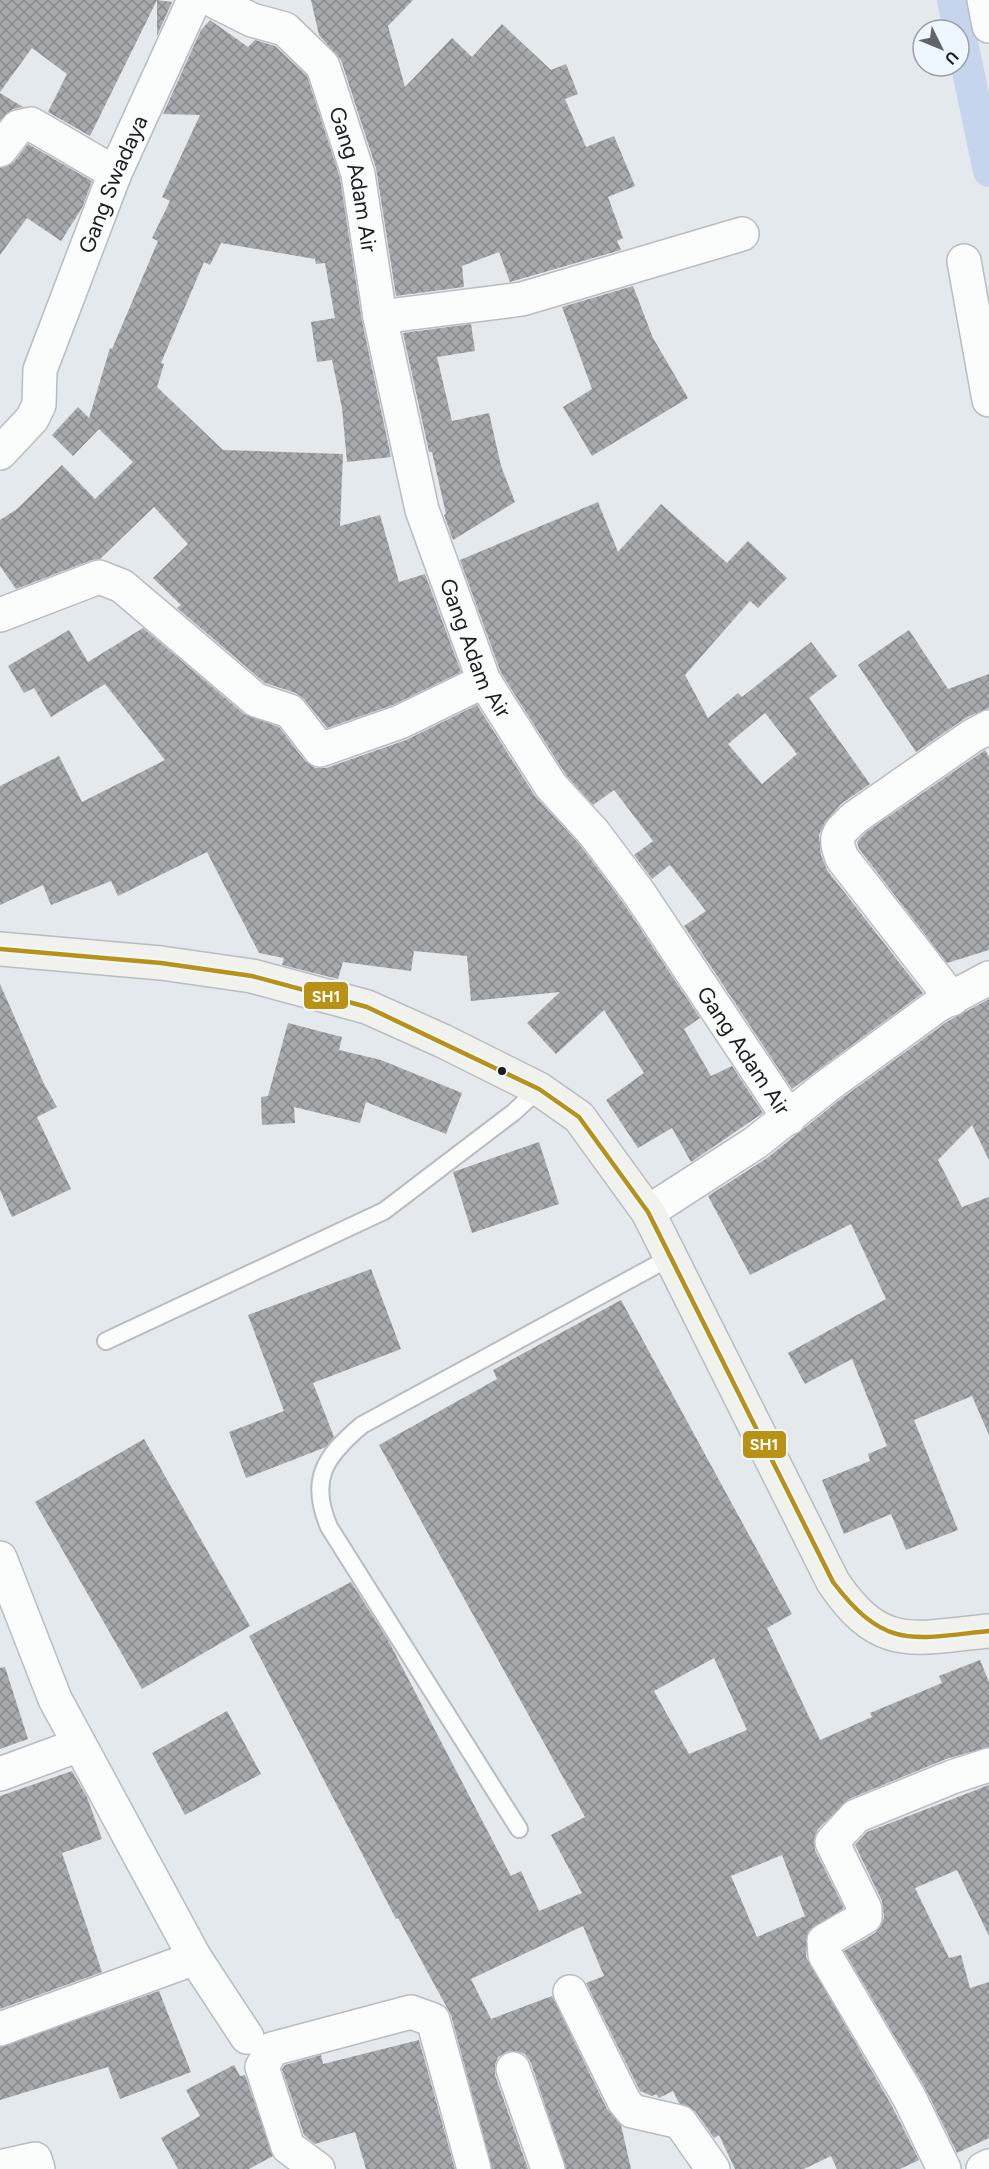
<svg xmlns="http://www.w3.org/2000/svg" width="989" height="2169" font-family="Figtree,sans-serif">
<defs>
<pattern id="building-cross-hatch" width="8" height="8" patternUnits="userSpaceOnUse" patternTransform="scale(1.5)"><rect width="8" height="8" fill="#a6aaad"/><path d="M0 0l8 8M0 8l8-8" fill="none" stroke="#868a8c"/></pattern>
</defs>
<rect width="100%" height="100%" fill="#e4e9ee"/>
<g fill="none" stroke-linecap="round" stroke-linejoin="round">
<!-- canal -->
<path stroke="#c7d4ed" stroke-width="32" d="M953 0 989 171"/>
</g>
<!-- building -->
<g fill="url(#building-cross-hatch)" fill-rule="evenodd">
<path d="M0 0H157L90 136 48 112 67 74 32 48 0 92Z"/>
<path d="M157 0 172 2 157 36Z"/>
<path d="M311 0H413L388 26 405 87 452 38 472 57 502 24 551 70 566 64 578 94 565 99 586 147 614 136 635 186 608 197 623 238 617 241 621 250 510 282 499 252 462 266 464 287 396 296 376 168 341 60 319 35Z"/>
<path d="M210 20 248 47 255 40 275 46 307 76 340 178 362 321 391 457 347 462 342 408 332 360 317 362 311 322 335 318 325 263 316 264 315 259 221 243 210 265 204 262 161 363 164 364 157 387 223 450 343 454 340 526 380 515 399 582 425 574 461 672 393 705 327 728 304 699 296 693 265 683 177 608 181 605 153 578 188 544 154 507 100 559 92 560 16 589 0 566V520L17 509 62 465 95 499 133 462 99 429 73 456 52 435 78 407 89 418 110 348 112 349 158 241 152 238 170 201 162 197 200 115 163 114 201 30Z"/>
<path d="M0 93 23 107 13 109 0 120Z"/>
<path d="M28 144 92 181 82 208 61 241 27 218 0 255V168L14 162Z"/>
<path d="M633 286 653 338 688 398 592 456 563 407 592 389 562 307Z"/>
<path d="M471 324 475 351 437 357 452 421 489 413 501 466 515 502 453 540 444 515 446 514 432 452H429L403 333Z"/>
<path d="M598 502 618 552 661 504 727 563 748 541 787 578 758 608 750 601 685 675 708 718 738 693 742 697 811 642 837 676 809 698 870 784 841 804 825 822 819 835 821 855 827 870 923 993 792 1089 684 926 706 911 670 865 652 879 634 855 653 841 614 790 593 805 566 775 501 673 460 560ZM765 713 797 754 762 784 728 744Z"/>
<path d="M143 628 244 714 279 727 305 761 315 768H326L406 740 477 705 535 796 580 845 624 904 700 1018 684 1029 711 1076 732 1066 763 1113 691 1162 672 1128 638 1148 606 1100 644 1073 604 1010 556 1054 527 1023 560 992 471 1001 467 956 414 951 411 971 343 962 338 979 282 965 284 958 259 953 207 852 118 896 111 881 51 905 43 885 0 905V786L59 756 82 802 165 760 105 684 51 717 34 688 24 693 8 666 69 630 88 662Z"/>
<path d="M909 630 948 689 989 674V708L967 717 916 752 858 665Z"/>
<path d="M985 750 989 757V950L947 963 859 849 857 842 866 832Z"/>
<path d="M0 984 44 1084 57 1107 37 1117 71 1189 12 1217 0 1190Z"/>
<path d="M989 999V1160L972 1125 938 1160 962 1207 989 1197V1435L972 1396 914 1420 958 1530 906 1550 891 1514 844 1534 822 1480 870 1461 868 1454 887 1446 852 1359 805 1384 788 1353 886 1299 851 1224 750 1275 708 1196 767 1158 838 1101 948 1021Z"/>
<path d="M288 1023 342 1037 339 1050 381 1060 462 1093 446 1134 366 1102 360 1123 294 1107 295 1123 262 1125 261 1097 268 1096Z"/>
<path d="M539 1142 559 1204 472 1233 453 1172Z"/>
<path d="M371 1269 401 1349 313 1383 334 1437 326 1447 246 1478 229 1432 284 1411 248 1315Z"/>
<path d="M621 1300 792 1614 767 1628 820 1740 872 1717 870 1713 942 1683 939 1676 980 1660 989 1682V1747L946 1759 849 1799 818 1829 814 1839 815 1850 844 1908 808 1932 806 1957 892 2106 919 2160 900 2169H837L831 2156 804 2169H735L719 2135 714 2138 695 2111 679 2103 673 2091 659 2098 656 2094 652 2096 640 2091 586 1983 604 1976 583 1926 471 1979 491 2019 552 1996 607 2109 621 2125 631 2169H566L531 2063 525 2054 516 2051 506 2052 498 2057 495 2065V2075L528 2169H492L451 2015 398 1918 396 1919 249 1636 351 1582 388 1640 511 1876 521 1871 539 1911 582 1893 551 1835 585 1817 379 1445 497 1379 493 1370ZM714 1658 747 1730 689 1754 654 1691ZM782 1855 805 1916 757 1937 731 1876Z"/>
<path d="M144 1439 250 1626 142 1689 35 1502Z"/>
<path d="M5 1667 28 1739 0 1749V1668Z"/>
<path d="M227 1711 261 1774 185 1815 152 1753Z"/>
<path d="M72 1771 87 1797 102 1839 62 1853 102 1972 0 2009V1796Z"/>
<path d="M989 1785V1936L957 1870 915 1888 949 1958 961 1955 970 1988 989 1982V2138L957 2153 925 2088 844 1951 875 1933 881 1926 884 1917 882 1901 855 1845 867 1832Z"/>
<path d="M159 1991 191 2072 120 2099 108 2067 0 2100V2047Z"/>
<path d="M419 2040 455 2169H366L355 2132 315 2144 304 2135 282 2069 285 2065 321 2055 323 2064Z"/>
<path d="M234 2065 240 2076 245 2075 273 2156 249 2169H178L161 2138 200 2116 186 2090Z"/>
</g>
<g fill="none" stroke-linecap="round" stroke-linejoin="round">
<!-- service casing -->
<g stroke="#b9bcc0" stroke-width="20">
<g id="service">
<path d="M106 1341 384 1211 514 1112 539 1089"/>
<path d="M519 1829 329 1527C309 1480 324 1457 362 1425L671 1257"/>
</g>
</g>
<!-- minor casing -->
<g stroke="#b9bcc0" stroke-width="36">
<g id="minor">
<path id="s1" d="M212 0 252 20 285 29 323 66 358 174 380 317 422 510 484 681 551 786 594 833 639 893 789 1118"/>
<path d="M984 0 989 26"/>
<path d="M0 150 18 127 31 124 115 173"/>
<path d="M964 261 989 400"/>
<path d="M380 317 522 299 742 234"/>
<path id="s2" d="M0 453 32 419 39 405 40 370 115 173 194 0"/>
<path d="M0 615 99 577 122 586 256 700 290 711 320 750 400 722 484 681"/>
<path d="M952 999 842 858C833 835 838 834 854 818L972 736 989 727"/>
<path d="M648 1212 755 1143 827 1086 938 1005 989 978"/>
<path d="M0 1558 55 1699 195 1958 247 2037"/>
<path d="M0 1774 79 1745"/>
<path d="M570 1992 624 2101 632 2111 680 2122 713 2169"/>
<path d="M0 2029 195 1958"/>
<path d="M513 2069 548 2169"/>
<path d="M0 2167 35 2159 38 2169"/>
<path d="M318 2169 288 2147 262 2067 272 2049 411 2012 433 2020 474 2169"/>
<path d="M944 2169 909 2097 825 1955 824 1941 865 1917V1909L832 1842 856 1816 952 1777 989 1765"/>
<path d="M983 2169 989 2166"/>
</g>
</g>
<!-- secondary casing -->
<g stroke="#b9bcc0" stroke-width="36">
<path id="secondary" d="M0 949 161 963 252 976 367 1007 443 1041 539 1089 579 1117 648 1212 833 1582C881 1653 913 1638 989 1631"/>
</g>
<!-- service -->
<use href="#service" stroke="#fbfcfc" stroke-width="16"/>
<!-- minor -->
<use href="#minor" stroke="#fbfcfc" stroke-width="33"/>
<!-- secondary -->
<use href="#secondary" stroke="#f1f1ed" stroke-width="33"/>
<!-- bus-1 casing -->
<g stroke="#eef6fe" stroke-width="9">
<path id="bus-1" d="M0 949 161 963 252 976 367 1007 539 1089 579 1117 648 1212 833 1582C885 1650 911 1639 989 1631"/>
</g>
<!-- bus-1 -->
<use href="#bus-1" stroke="#b89214" stroke-width="4.5"/>
</g>
<!-- markers -->
<circle fill="#1b1d20" stroke="#eef6fe" stroke-width="2" cx="502" cy="1071" r="5"/>
<g text-anchor="middle" dominant-baseline="central" stroke-width="4.5" stroke-linejoin="round" paint-order="stroke">
<!-- street labels -->
<g font-size="22" fill="#1b1d20" stroke="#eef6fe">
<text stroke="none"><textPath href="#s1" startOffset="250">Gang Adam Air</textPath></text>
<text stroke="none"><textPath href="#s2" startOffset="297">Gang Swadaya</textPath></text>
<text stroke="none"><textPath href="#s1" startOffset="736">Gang Adam Air</textPath></text>
<text stroke="none"><textPath href="#s1" startOffset="1222">Gang Adam Air</textPath></text>
</g>
</g>
<g stroke="#eef6fe" stroke-width="2">
<rect x="303" y="981" width="46" height="29" rx="6" fill="#b89214"/>
<rect x="742" y="1430" width="45" height="29" rx="6" fill="#b89214"/>
</g>
<g font-size="16" text-anchor="middle" font-weight="bold" fill="#fff">
<text x="326" y="1002">SH1</text>
<text x="764" y="1450">SH1</text>
</g>
<!-- north arrow -->
<g transform="translate(941 48) rotate(133)"><circle r="28" fill="#eef6fe" stroke="#9a9fa5" stroke-width="1.5"/>
<path d="M0-4.5L10 22L0 15L-10 22Z" fill="#616468"/>
<text y="-9" font-size="16" font-weight="bold" text-anchor="middle" fill="#1b1d20">U</text>
</g>
</svg>
